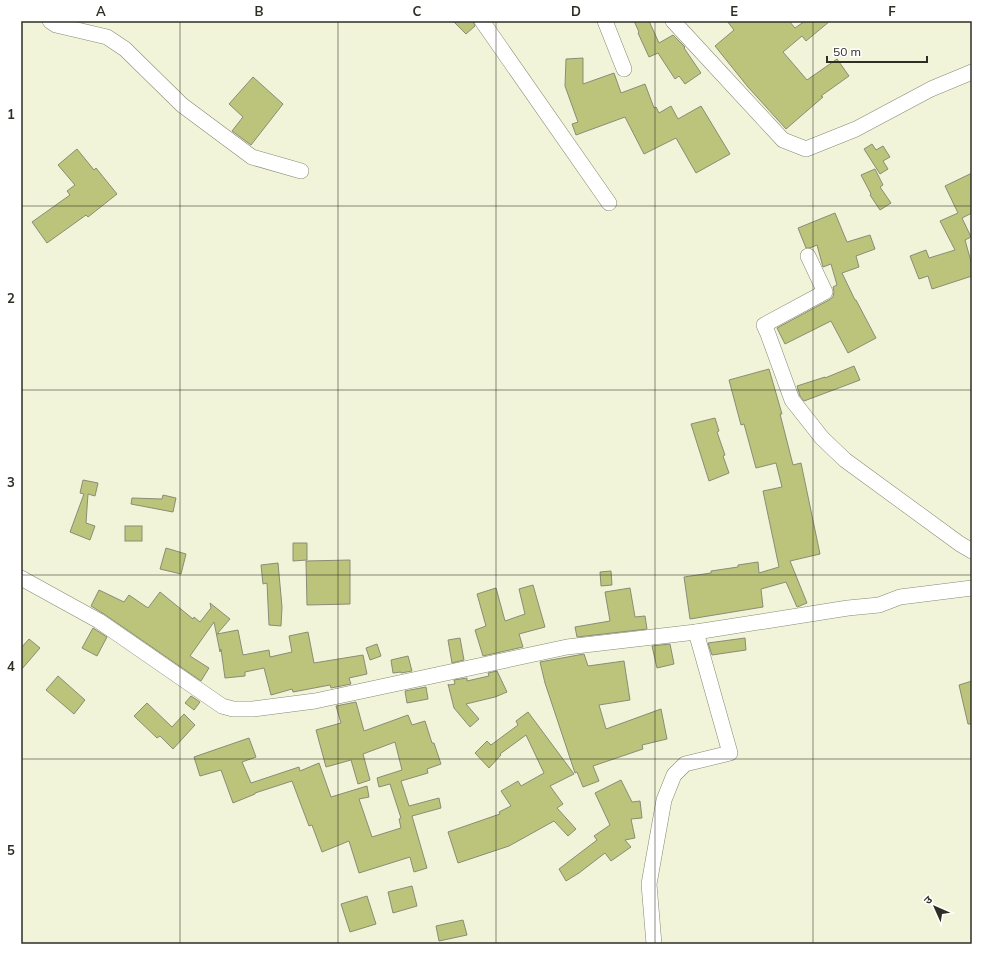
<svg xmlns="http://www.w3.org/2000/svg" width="993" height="965" font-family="Mulish,'Noto Sans Devanagari',sans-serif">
<rect width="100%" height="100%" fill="#f1f4d9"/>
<!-- building -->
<g fill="#bcc37a" stroke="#8a8d75">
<path d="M453 21H473L475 26 466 34Z"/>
<path d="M634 21H649L659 43 673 35 685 47 684 48 701 73 685 84 679 76 675 79 658 53 649 57 638 33 639 32Z"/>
<path d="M727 21H789L795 28 805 21H830L806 41 802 36 783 52 807 80 837 59 849 76 821 96 823 97 786 129 748 87 715 46 734 30Z"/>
<path d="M583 58V84L614 73 621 93 645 84 654 108 656 107 659 113 671 106 678 119 701 106 730 154 696 173 676 138 644 154 625 117 576 135 572 124 578 122 565 86 566 59Z"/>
<path d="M253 77 283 104 251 145 232 131 243 117 229 104Z"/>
<path d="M872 144 876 150 883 146 890 157 883 161 888 169 880 174 864 149Z"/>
<path d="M77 149 94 170 96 168 117 194 88 217 86 215 47 243 32 222 70 195 67 191 75 185 58 165Z"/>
<path d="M875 169 883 185 880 187 891 203 880 210 870 195 871 194 861 175Z"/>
<path d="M972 173V213L962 218 971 237 965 240 972 265V276L932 289 928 276 919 279 910 256 926 250 929 258 955 250 940 221 958 213 945 186Z"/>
<path d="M835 213 847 242 870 235 875 249 856 256 859 267 842 273 855 300H856L876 338 848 353 831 321 785 344 777 328 829 300 833 297 834 292 833 287 837 285 831 264 823 267 817 245 810 248H806L798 228Z"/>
<path d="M854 366 860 380 804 401 800 396 797 386 825 377V378Z"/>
<path d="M769 369 782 414H780L793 465 801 463 820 554 790 561 807 603 797 607 786 582 761 589 763 607 690 619 684 577 711 573V571L738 567V565L758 562 759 573 779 567 763 491 782 487 776 463 756 468 744 424 741 425 729 380Z"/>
<path d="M715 418 719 431 717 432 725 455 723 456 729 473 709 481 691 424Z"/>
<path d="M83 480 98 483 95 496 88 494 86 523 95 526 90 540 70 532 84 494 80 493Z"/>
<path d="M163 495 176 498 173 512 131 504 132 498 162 499Z"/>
<rect x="125" y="526" width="17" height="15"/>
<path d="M293 543H307V560L293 561Z"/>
<path d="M166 548 186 554 181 574 160 569Z"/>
<path d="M350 560V604L307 605 306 561Z"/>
<path d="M278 563 282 607 281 626 269 625 267 583 263 584 261 565Z"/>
<path d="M611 571 612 585 601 586 600 572Z"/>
<path d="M533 585 545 627 519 634 523 647 483 656 475 630 486 626 477 594 496 588 505 621 525 614 519 589Z"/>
<path d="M630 588 635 617 645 616 647 629 577 637 575 627 610 621 605 592Z"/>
<path d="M99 590 124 602 129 595 148 608 160 592 193 619 194 617 200 622 211 608 210 603 230 619 217 634 238 630 243 655 269 650 270 657 292 652 289 636 308 632 314 663 363 655 367 674 349 678 351 684 331 688 330 685 293 692 292 689 271 695 264 668 245 672V676L225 678 221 649 220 652 214 622 190 656 209 668 201 681 104 614 91 606Z"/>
<path d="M93 628 107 637 97 656 82 648Z"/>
<path d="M460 638 464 660 452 663 448 640Z"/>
<path d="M745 638 746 650 712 655 708 643Z"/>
<path d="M29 639 40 648 21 670V648Z"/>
<path d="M377 644 381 656 370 660 366 648Z"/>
<path d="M670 644 674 664 657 668 652 646Z"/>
<path d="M584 654 588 666 624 661 630 700 599 705 606 729 661 709 667 739 642 745 643 749 593 766 599 781 583 787 577 772 575 773 545 683 540 662Z"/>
<path d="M408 656 412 671 401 673V672L393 673 391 660Z"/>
<path d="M497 671 507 692 495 697 466 704 479 719 470 727 454 708 448 684 449 685 455 684 454 680 467 678V681L489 676 488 673Z"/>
<path d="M58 676 85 700 74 714 46 690Z"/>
<path d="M972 681V724H968L959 685Z"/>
<path d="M426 687 428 699 407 703 405 691Z"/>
<path d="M191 696 200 702 194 710 185 703Z"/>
<path d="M356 702 364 731 408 715 412 725 425 721 432 743H434L441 764 427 769 428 773 401 781 409 806 439 798 441 808 412 816 427 868 414 872 410 857 359 873 349 841 322 852 312 825 309 826 292 781 255 793V794L233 803 221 770 200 776 194 757 249 738 256 757 242 762 251 783 299 767 300 771 319 763 331 797 367 786 369 797 359 799 372 837 401 828 399 819 401 818 390 784 379 787 377 778 402 770 395 742 363 754 370 780 358 784 351 760 326 767 316 730 341 723 336 706Z"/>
<path d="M147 703 172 727 184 714 195 725 173 749 160 736 157 738 134 716Z"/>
<path d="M528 712 574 774 550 786 563 804 557 808 576 829 568 836 554 821 509 846 458 863 448 832 500 814 499 812 511 806 501 791 518 781 521 786 544 773 526 735 500 754 501 755 489 768 475 753 487 741 491 745 518 725 516 721Z"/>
<path d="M621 780 632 802 640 801 642 818 631 819 635 838 625 840 631 847 611 861 605 853 579 873 566 881 559 869 597 840 594 836 610 825 595 793Z"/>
<path d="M412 886 417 906 393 913 388 892Z"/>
<path d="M367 896 376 924 350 932 341 904Z"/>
<path d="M463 920 467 935 439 941 436 926Z"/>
</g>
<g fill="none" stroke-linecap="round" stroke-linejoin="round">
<!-- street casing -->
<g stroke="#878a72" stroke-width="16">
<g id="street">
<path d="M50 21 56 25 107 37 125 49 182 105 252 157 301 171"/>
<path d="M482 21 609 203"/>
<path d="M605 21 624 69"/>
<path d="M673 21 783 140 806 149 856 129 931 89 972 72"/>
<path d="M808 256 825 292 764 325 768 334 792 400 822 438 845 460 960 544 972 551"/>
<path d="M21 578 99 621 222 706 233 709H253L315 701 567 647 696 632 848 608 879 605 900 597 972 588"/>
<path d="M654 944 649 884 664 800 674 775 685 764 730 753 696 632"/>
</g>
</g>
<!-- street -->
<use href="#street" stroke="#fff" stroke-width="15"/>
</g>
<!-- grid -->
<path fill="none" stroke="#2d2e24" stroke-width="1" stroke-opacity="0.55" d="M180 21V944M338 21V944M496 21V944M655 21V944M813 21V944M21 206H972M21 390H972M21 575H972M21 759H972"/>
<!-- border -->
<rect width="993" height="965" fill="none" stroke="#ffffff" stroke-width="44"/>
<!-- north arrow -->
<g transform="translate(935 907) rotate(315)" stroke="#ffffff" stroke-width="3" paint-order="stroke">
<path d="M0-3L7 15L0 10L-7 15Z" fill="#2d2e24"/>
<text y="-6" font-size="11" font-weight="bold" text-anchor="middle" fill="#2d2e24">उ</text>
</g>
<!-- scale -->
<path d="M827 56v6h100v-6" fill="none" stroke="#2d2e24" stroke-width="2"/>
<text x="833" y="56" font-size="12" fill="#2d2e24" stroke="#ffffff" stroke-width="3" paint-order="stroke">50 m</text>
<rect x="22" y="22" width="949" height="921" fill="none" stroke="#2d2e24" stroke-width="1.5"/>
<g font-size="13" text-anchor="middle" font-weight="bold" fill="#2d2e24">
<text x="101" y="16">A</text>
<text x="259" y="16">B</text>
<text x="417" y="16">C</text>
<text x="576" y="16">D</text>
<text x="734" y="16">E</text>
<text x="892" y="16">F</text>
<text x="11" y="119">1</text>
<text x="11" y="303">2</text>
<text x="11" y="487">3</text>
<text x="11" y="671">4</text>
<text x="11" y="855">5</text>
</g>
</svg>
